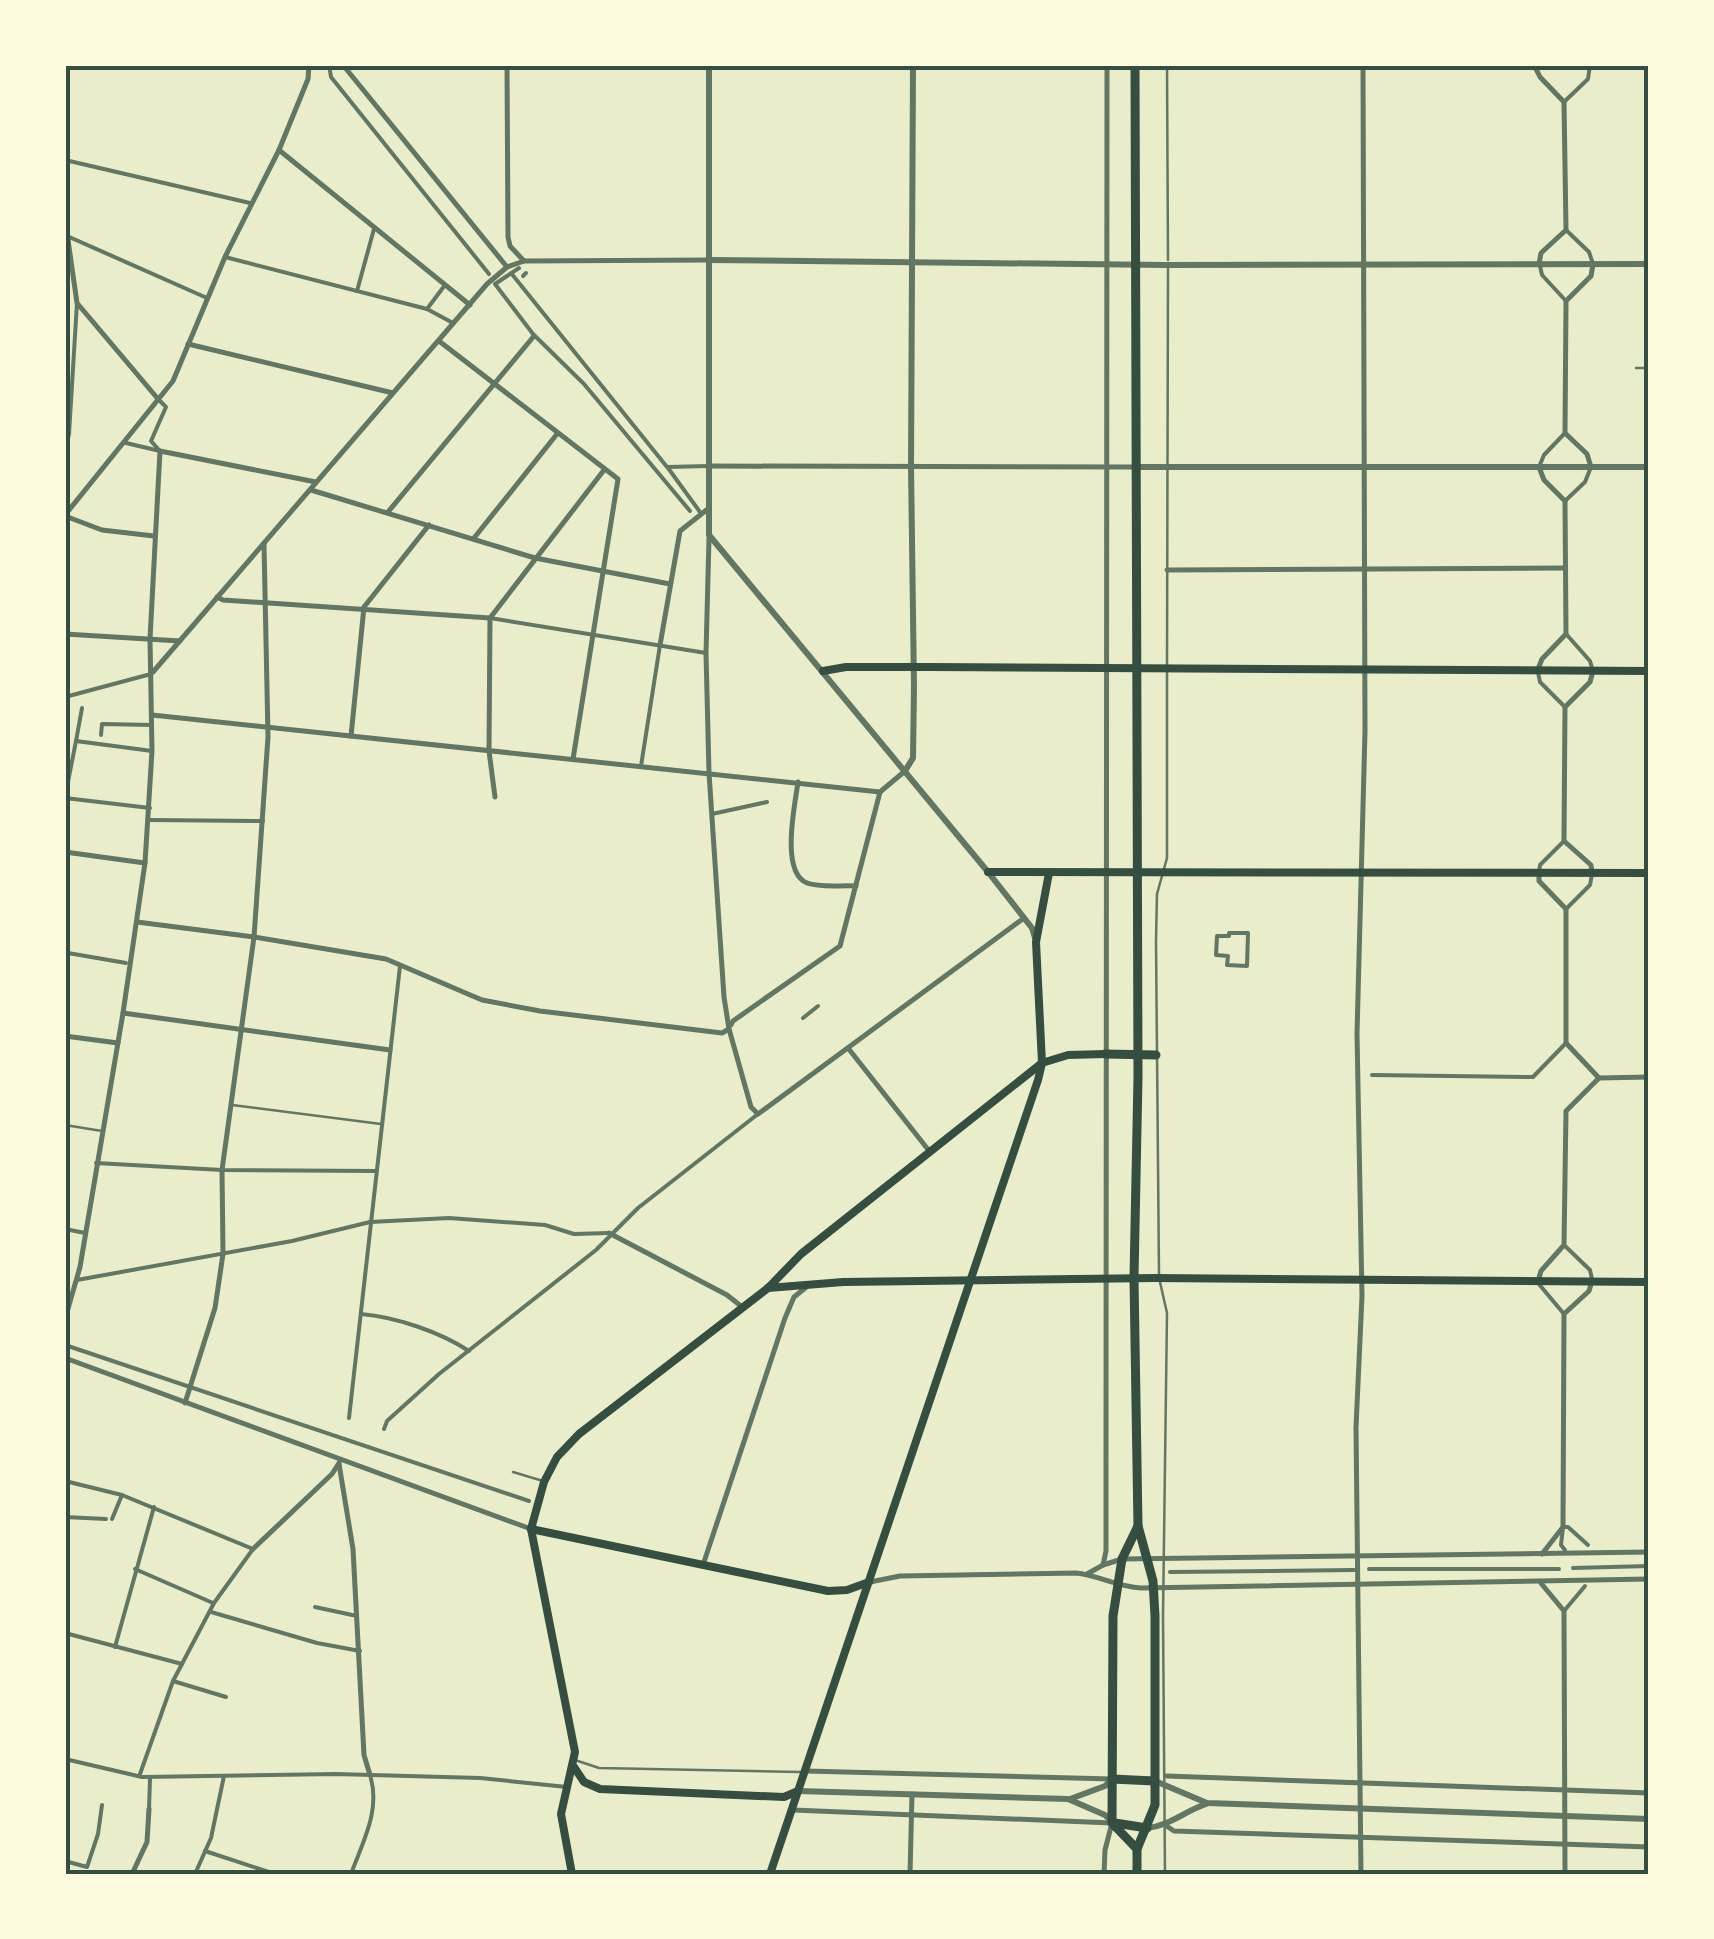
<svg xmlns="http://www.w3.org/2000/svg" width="1714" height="1939" font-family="'Times New Roman',serif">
<rect width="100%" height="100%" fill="#e9edc9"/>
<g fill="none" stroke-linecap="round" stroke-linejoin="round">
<!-- service -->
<g stroke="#617663" stroke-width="2.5">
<path d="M1167 65 1168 260"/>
<path d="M1636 368H1649"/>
<path d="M1167 665 1168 268"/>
<path d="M232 1105 381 1124"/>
<path d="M65 1125 102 1131"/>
<path d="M1159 1274 1156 941 1157 894 1167 858V673"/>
<path d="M1160 1282 1167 1313 1163 1616 1165 1874"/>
<path d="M513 1472 543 1481"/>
<path d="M575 1760 599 1768 800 1772"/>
</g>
<!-- pedestrian -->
<g stroke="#617663" stroke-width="4">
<path d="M330 71 331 77 489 274"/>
<path d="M1564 102 1588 79 1590 65"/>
<path d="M65 160 250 203"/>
<path d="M1566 230 1589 252 1593 264"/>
<path d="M67 236 207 298"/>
<path d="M225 257 427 309 453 323"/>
<path d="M1540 266 1542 275 1566 301"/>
<path d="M519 268 495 284 533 334 584 384 690 511"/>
<path d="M511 273 667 467 709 466"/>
<path d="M523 276 526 273"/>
<path d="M357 291 374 229"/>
<path d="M427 309 445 285"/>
<path d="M158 399 166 407 151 441 159 450"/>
<path d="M126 443 160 451"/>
<path d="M65 450 69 434 77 303"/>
<path d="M1539 467 1544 455 1565 433"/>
<path d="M668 468 700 512"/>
<path d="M1565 501 1585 482 1591 467"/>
<path d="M490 618 706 653"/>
<path d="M1567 635 1590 661 1593 671"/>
<path d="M1538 672 1540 682 1565 707"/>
<path d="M65 697 151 674"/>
<path d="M101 735 102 724 152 725"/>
<path d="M76 741 82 708"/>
<path d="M641 766 660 645"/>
<path d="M65 797 76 741 152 751"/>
<path d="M65 798 150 808"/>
<path d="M712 814 767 802"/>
<path d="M149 820 263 821"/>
<path d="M1539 874 1540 865 1564 841"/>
<path d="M1566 909 1590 885 1592 874"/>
<path d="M1229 933H1248L1247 966 1227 965 1228 956 1216 955 1217 936H1229Z"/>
<path d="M65 971 68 953 126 963"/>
<path d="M803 1018 818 1006"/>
<path d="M1372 1075 1533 1077 1566 1043"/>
<path d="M96 1163 222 1170 376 1171"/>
<path d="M65 1229 85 1233"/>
<path d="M1564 1245 1590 1270 1592 1279"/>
<path d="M77 1280 292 1241 370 1222 449 1218 545 1225 574 1234 609 1233"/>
<path d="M1538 1283 1564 1314"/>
<path d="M361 1314C396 1317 440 1332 469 1351"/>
<path d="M65 1345 529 1501"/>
<path d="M349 1418 400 966"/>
<path d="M384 1429 387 1421 439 1374 596 1250 638 1208 758 1114"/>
<path d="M65 1481 122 1495 253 1549 214 1603 173 1681 140 1774"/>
<path d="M65 1517 106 1519"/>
<path d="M112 1519 122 1495"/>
<path d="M1565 1550 1561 1545 1563 1527H1568L1588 1545"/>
<path d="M1573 1568 1649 1566"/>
<path d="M135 1569 213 1603"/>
<path d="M1369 1569H1559"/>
<path d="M1170 1572 1354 1570"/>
<path d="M315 1607 357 1616"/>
<path d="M1564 1611 1585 1586"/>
<path d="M211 1612 317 1643 360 1651"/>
<path d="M65 1633 182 1664"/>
<path d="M115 1647 154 1507"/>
<path d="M173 1681 226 1697"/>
<path d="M65 1759 142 1777 336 1774 480 1778 567 1787"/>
<path d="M149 1809 150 1779"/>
<path d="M205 1851 275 1874"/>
<path d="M65 1861 87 1867 98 1834 102 1805"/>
<path d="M195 1874 211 1838 224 1776"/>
<path d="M351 1874C363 1841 381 1810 370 1775"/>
</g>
<!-- minor -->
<g stroke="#617663" stroke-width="5">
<path d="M343 65 507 267"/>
<path d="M507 65 508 237 510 246 524 261"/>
<path d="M1534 65 1540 77 1564 102 1566 230 1541 253 1539 264"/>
<path d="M279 150 470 305"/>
<path d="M65 219 77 303 158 399"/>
<path d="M439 341 618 479 573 759"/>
<path d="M188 344 393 393"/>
<path d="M709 466 1134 467"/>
<path d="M1591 467 1587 454 1565 433 1566 301 1591 276 1593 264"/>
<path d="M311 490 535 558 670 584"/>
<path d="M388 512 534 336"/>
<path d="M65 515 173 381 225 257 279 150 308 79 309 65"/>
<path d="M65 516 102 530 154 536"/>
<path d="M474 538 557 434"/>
<path d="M709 538 706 653 709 773 724 997 729 1029 751 1107 758 1114 1024 918"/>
<path d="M1167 570 1565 568"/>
<path d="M217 597 223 600 490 618"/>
<path d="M65 634 180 641"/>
<path d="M660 645 680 531 709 508"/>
<path d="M1538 669 1542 659 1566 634 1565 501 1544 480 1539 467"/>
<path d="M153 672 487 284 507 267 524 261 709 260"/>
<path d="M152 715 880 792"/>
<path d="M351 736 364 607 429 525"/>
<path d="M798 782C795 805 780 872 807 883 820 888 841 885 856 886"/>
<path d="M495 797 489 751 490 618 604 470"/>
<path d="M65 852 145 863"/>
<path d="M1592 873 1591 865 1564 841 1565 707 1590 682 1593 671"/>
<path d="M1539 874V881L1566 909V1043L1599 1078"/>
<path d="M137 922 254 937 386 959 482 1000 540 1011 722 1033 729 1029"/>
<path d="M123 1013 390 1050"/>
<path d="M731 1025 733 1021 840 946 880 792 905 771"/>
<path d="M65 1036 118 1043"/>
<path d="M848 1048 930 1152"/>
<path d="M1599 1078 1649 1077"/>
<path d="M609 1233 727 1295 741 1306"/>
<path d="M1538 1281 1541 1271 1564 1245 1566 1111 1599 1078"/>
<path d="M65 1319 80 1267 123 1013 145 863 152 751 150 639 160 451 316 482"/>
<path d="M65 1358 531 1529"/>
<path d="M185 1403 215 1308 223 1254 222 1170 254 937 268 737 264 544"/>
<path d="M339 1464 353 1549 364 1755 370 1775"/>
<path d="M253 1549 332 1474 339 1463"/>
<path d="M1542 1554 1563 1527 1564 1314 1589 1291 1592 1281"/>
<path d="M703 1565 785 1318 794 1297 809 1285"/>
<path d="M1103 1565 1106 1551V1465L1107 65"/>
<path d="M1087 1574 1103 1565 1122 1559 1649 1552"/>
<path d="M870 1582 900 1576 1076 1573C1098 1575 1117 1587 1141 1588L1649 1579"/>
<path d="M1540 1582 1564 1611 1565 1874"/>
<path d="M806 1771 1112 1779"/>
<path d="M1167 1776 1649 1793"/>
<path d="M793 1810 1112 1823 1105 1850 1104 1874"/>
<path d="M1165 1825 1174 1831 1649 1847"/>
<path d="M132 1874 147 1842 149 1809"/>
<path d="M910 1874 912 1794"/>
<path d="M1361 1874 1356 1427 1362 1296 1357 1034 1365 731 1363 65"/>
</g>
<!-- tertiary -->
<g stroke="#617663" stroke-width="6">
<path d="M709 65V535L988 872 1032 928 1035 938"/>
<path d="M709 260 1164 265 1649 264"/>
<path d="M1135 467H1649"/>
<path d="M905 771 913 758 914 687 911 467 913 65"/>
<path d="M1155 1781 1207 1803 1649 1819"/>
<path d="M798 1791 1068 1799 1105 1815 1112 1822"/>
<path d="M1070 1799 1105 1786 1112 1779"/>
<path d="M1147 1828C1169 1826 1185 1811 1206 1804"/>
</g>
<!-- secondary -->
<g stroke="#344e41" stroke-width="8">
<path d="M823 671 846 667H929L1649 671"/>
<path d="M988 872 1649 873"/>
<path d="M768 1288 843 1282 1155 1278 1649 1282"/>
<path d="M531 1529 828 1591 847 1590 869 1582"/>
<path d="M574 1767 584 1782 600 1789 784 1797 798 1791"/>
<path d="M572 1874 561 1814 575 1752 531 1529 544 1482 557 1457 579 1434 768 1288 801 1254 1042 1063 1068 1055 1105 1054"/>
<path d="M770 1874 1038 1080 1042 1063 1036 942 1049 873"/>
</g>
<!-- primary -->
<g stroke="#344e41" stroke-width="9">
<path d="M1135 65 1138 1077 1134 1278 1138 1526 1153 1581 1155 1616V1805L1137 1849V1874"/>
<path d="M1105 1054 1156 1055"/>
<path d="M1112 1779 1154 1781"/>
<path d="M1115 1823 1147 1828"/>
<path d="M1137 1849 1112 1823 1113 1616 1122 1559 1138 1526"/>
</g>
</g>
<!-- border -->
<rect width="1714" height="1939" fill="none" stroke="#fefae0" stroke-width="135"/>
<rect x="68" y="68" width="1578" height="1804" fill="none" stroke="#344e41" stroke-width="4"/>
</svg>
